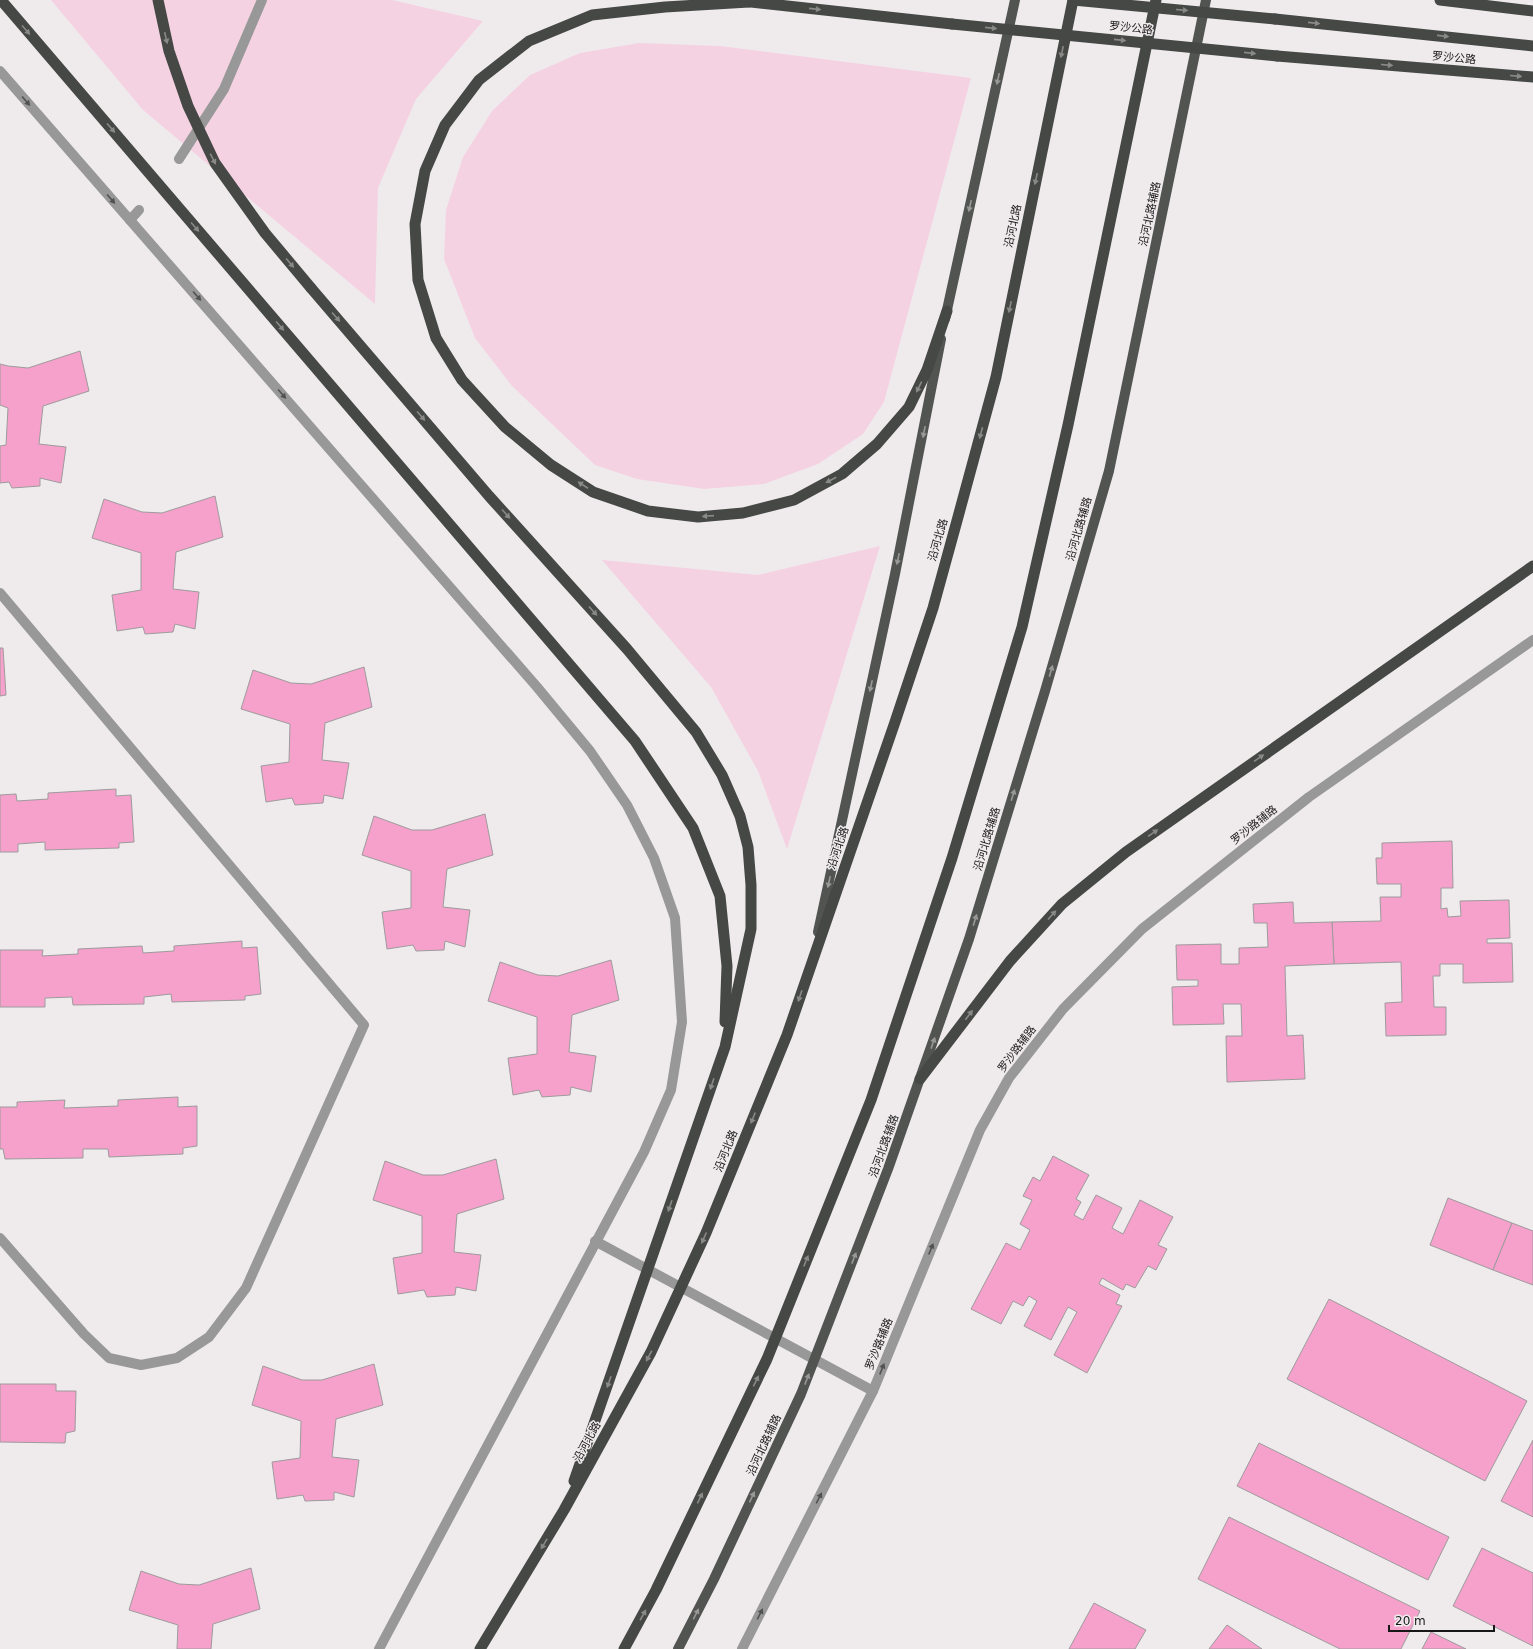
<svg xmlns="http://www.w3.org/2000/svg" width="1533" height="1649" font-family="'DejaVu Sans','Noto Sans SC',sans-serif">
<rect width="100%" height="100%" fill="#efebed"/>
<!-- green -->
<g fill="#f5d2e2">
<path d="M51 0H392L483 21 416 99 378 188 375 304 143 110Z"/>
<path d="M639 43 720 46 971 78 884 402 863 434 818 464 764 484 704 489 637 479 595 465 512 386 475 338 444 259 446 210 463 157 492 111 530 75 580 53Z"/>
<path d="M880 546 787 849 758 771 711 687 602 560 758 575Z"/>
</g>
<!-- building -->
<g fill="#f5a1cb" stroke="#9e9b9c">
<path d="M80 351 89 391 43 406 39 444 66 447 61 483 40 478V486L12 488 9 482 0 483V446L6 445 8 408 0 405V364L8 366 28 368Z"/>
<path d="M215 496 223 537 176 552 173 589 199 592 195 629 175 624 173 632 145 634 143 627 117 631 112 595 141 590V553L92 538 104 499 142 512 162 513Z"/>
<path d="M0 648H3L6 695 0 696Z"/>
<path d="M364 667 372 707 325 723 322 760 349 763 343 799 324 795 323 803 295 805 292 798 266 802 261 766 289 762 290 724 241 709 253 670 291 683 311 684Z"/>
<path d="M116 789V796L131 795 134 842 119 843V848L45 850V842L18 844V852H0V795L16 794 17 801 48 799V793Z"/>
<path d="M485 814 493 855 447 869 443 907 470 910 465 947 445 941 444 950 416 951 413 945 387 949 382 912 411 908V871L362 855 374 816 412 830H432Z"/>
<path d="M1452 841 1453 888H1441V909L1447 908 1448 917 1461 916 1460 901 1509 900 1510 938 1487 939V943H1512L1513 982 1463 983V964H1440V976H1433L1434 1007H1446V1035L1386 1036 1385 1003 1402 1002 1401 962 1334 964 1332 922 1381 921 1380 897H1401V884H1377L1376 858H1382V843Z"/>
<path d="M1293 902 1294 923 1332 922 1334 964 1285 966 1287 1036 1303 1035 1305 1079 1227 1082 1226 1036H1242L1241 1004H1223L1224 1024 1173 1025 1172 987 1198 986V980H1177L1176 945 1221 944V964H1239V948L1268 947 1267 923H1254L1253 904Z"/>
<path d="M242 941V948L257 947 261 994 245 996V1000L172 1002 171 994 144 997V1004L73 1005 72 997 45 998V1007H0V950H43L42 956 78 954V949L142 946 143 953 174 951V946Z"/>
<path d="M611 960 619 1000 572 1015 569 1052 596 1056 591 1092 571 1087 570 1095 542 1097 539 1090 513 1095 508 1058 537 1054V1017L488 1001 500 962 538 975 558 976Z"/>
<path d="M178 1097V1107L197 1106V1146L183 1148V1154L109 1157 108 1149H83V1158L5 1159 3 1149H0V1107H17V1102L65 1100 64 1108 118 1106V1100Z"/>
<path d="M1053 1156 1089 1175 1076 1199 1081 1202 1074 1215 1083 1220 1096 1195 1122 1208 1112 1228 1123 1234 1140 1200 1173 1217 1158 1245 1167 1249 1156 1270 1148 1266 1135 1288 1126 1284 1123 1290 1102 1278 1099 1284 1120 1295 1116 1304 1122 1306 1087 1373 1054 1355 1077 1312 1068 1307 1051 1340 1024 1326 1037 1301 1029 1296 1023 1306 1013 1301 1001 1324 971 1309 1006 1243 1020 1250 1030 1230 1020 1224 1032 1200 1023 1196 1033 1177 1040 1181Z"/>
<path d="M496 1159 504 1199 457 1214 454 1252 481 1255 476 1291 456 1287 455 1295 427 1297 424 1290 398 1294 393 1258 422 1253V1216L373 1200 385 1161 423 1175H443Z"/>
<path d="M1448 1198 1512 1223 1493 1270 1430 1245Z"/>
<path d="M1512 1223 1533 1231V1285L1493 1270Z"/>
<path d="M1329 1299 1527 1401 1485 1481 1287 1379Z"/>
<path d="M374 1364 383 1405 336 1419 332 1457 359 1460 354 1497 334 1492V1500L305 1501 303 1495 277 1499 272 1462 300 1458 301 1421 252 1405 263 1366 302 1380H322Z"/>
<path d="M0 1384H56V1391H76L75 1431 66 1433 65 1443 0 1442Z"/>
<path d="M1533 1440V1517L1501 1501Z"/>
<path d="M1259 1443 1449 1537 1428 1580 1237 1486Z"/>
<path d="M1229 1517 1420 1611 1401 1649H1340L1198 1579Z"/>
<path d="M1482 1548 1533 1573V1646L1453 1606Z"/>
<path d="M251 1568 260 1609 213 1624 211 1649H177L178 1625 129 1610 141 1571 179 1584 199 1585Z"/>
<path d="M1094 1603 1146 1630 1135 1649H1069Z"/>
<path d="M1227 1625 1262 1649H1209Z"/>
<path d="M1431 1632 1466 1649H1422Z"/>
</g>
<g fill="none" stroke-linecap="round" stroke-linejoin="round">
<!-- service -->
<g stroke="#979897" stroke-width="10">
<path d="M0 71 537 687 590 751 627 805 654 858 675 918 682 1022 671 1090 644 1152 379 1649"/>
<path d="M179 159 224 89 262 0"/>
<path d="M130 220 139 210"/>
<path d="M595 1241 873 1391"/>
<path d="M742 1649 873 1391 980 1130 1009 1078 1063 1009 1142 929 1309 797 1533 640"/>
</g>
<!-- minor -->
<path stroke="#979897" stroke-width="10" d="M0 593 364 1025 246 1288 209 1337 177 1358 141 1365 109 1358 84 1334 0 1238"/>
<!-- primary -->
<g stroke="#525452" stroke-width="10">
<path d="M945 319 1015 0"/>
<path d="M818 932 895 574 941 339"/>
<path d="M678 1649 714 1579 801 1394 888 1169 969 939 1045 691 1109 471 1206 0"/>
</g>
<!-- trunk -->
<g stroke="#464846" stroke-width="11">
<path d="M1 0 635 741 693 828 720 896 727 966 725 1022"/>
<path d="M1440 0 1533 11"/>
<path d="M742 1 952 24"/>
<path d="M749 2 665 7 592 15 529 41 479 80 445 125 425 171 415 224 418 280 436 338 462 380 505 427 551 465 593 492 648 511 698 517 743 513 794 500 842 474 877 444 909 407 927 370 947 311"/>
<path d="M1275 19 1533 46"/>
<path d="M1277 56 1533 77"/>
<path d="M311 288 489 496 627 649 696 732 722 775 740 816 748 847 751 885V929L725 1047 574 1481"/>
<path d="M920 1079 1010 961 1062 904 1126 852 1533 566"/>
<path d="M480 1649 564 1510 651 1352 706 1233 787 1035 895 722 933 608 958 517 996 377 1073 0"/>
<path d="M624 1649 656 1590 767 1359 871 1100 952 858 1022 627 1068 425 1156 0"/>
</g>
<!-- trunk-bridge -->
<g stroke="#464846" stroke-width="11">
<path d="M158 0 169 51 188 106 215 163 265 233 311 288"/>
<path d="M1073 0 1275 19"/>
<path d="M952 24 1277 56"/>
</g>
</g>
<!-- one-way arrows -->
<defs><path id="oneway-solid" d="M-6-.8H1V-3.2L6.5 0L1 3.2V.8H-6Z"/></defs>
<g fill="#8a8989">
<use href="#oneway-solid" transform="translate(815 9) rotate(6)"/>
<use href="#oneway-solid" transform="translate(1182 10) rotate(5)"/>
<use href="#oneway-solid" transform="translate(1314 23) rotate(6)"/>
<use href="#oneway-solid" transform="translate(991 28) rotate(6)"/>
<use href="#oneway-solid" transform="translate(26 30) rotate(49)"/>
<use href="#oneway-solid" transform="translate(1443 36) rotate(6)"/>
<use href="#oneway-solid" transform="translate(166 38) rotate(77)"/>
<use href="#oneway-solid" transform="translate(1120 40) rotate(6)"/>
<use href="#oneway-solid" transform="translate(1062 52) rotate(102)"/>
<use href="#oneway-solid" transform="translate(1250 53) rotate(6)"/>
<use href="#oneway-solid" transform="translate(1387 65) rotate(5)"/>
<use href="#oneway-solid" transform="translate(1516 76) rotate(5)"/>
<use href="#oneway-solid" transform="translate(111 128) rotate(49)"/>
<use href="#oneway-solid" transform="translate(213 159) rotate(63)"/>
<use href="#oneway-solid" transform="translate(1036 179) rotate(102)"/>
<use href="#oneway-solid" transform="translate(195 227) rotate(49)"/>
<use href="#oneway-solid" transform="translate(290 263) rotate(50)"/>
<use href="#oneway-solid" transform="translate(1010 307) rotate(102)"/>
<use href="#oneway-solid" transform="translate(336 317) rotate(49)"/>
<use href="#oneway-solid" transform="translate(280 326) rotate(49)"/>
<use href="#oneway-solid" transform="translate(919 387) rotate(116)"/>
<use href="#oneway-solid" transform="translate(421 416) rotate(49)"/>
<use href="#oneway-solid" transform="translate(981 433) rotate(105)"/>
<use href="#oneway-solid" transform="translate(831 480) rotate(152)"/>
<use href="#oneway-solid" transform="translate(583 485) rotate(-147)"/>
<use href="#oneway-solid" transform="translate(506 514) rotate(48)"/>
<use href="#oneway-solid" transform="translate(708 516) rotate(176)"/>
<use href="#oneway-solid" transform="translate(593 611) rotate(48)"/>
<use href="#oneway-solid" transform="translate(1259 758) rotate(-35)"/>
<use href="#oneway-solid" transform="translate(1153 833) rotate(-35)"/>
<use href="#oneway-solid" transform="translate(1052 915) rotate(-48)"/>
<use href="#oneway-solid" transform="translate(800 996) rotate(109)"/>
<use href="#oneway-solid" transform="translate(969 1015) rotate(-53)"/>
<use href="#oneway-solid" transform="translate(712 1084) rotate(109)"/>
<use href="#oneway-solid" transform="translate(753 1118) rotate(112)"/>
<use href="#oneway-solid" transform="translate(670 1206) rotate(109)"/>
<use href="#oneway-solid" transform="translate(704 1238) rotate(114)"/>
<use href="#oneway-solid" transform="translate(806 1261) rotate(-68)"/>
<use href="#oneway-solid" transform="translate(649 1356) rotate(118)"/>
<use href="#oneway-solid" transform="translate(756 1381) rotate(-64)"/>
<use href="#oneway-solid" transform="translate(609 1382) rotate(109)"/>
<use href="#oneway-solid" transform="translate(700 1498) rotate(-64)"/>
<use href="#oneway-solid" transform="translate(544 1544) rotate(121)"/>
<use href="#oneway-solid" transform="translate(643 1615) rotate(-61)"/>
</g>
<g fill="#999898">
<use href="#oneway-solid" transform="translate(998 79) rotate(102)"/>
<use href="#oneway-solid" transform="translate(970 206) rotate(102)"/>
<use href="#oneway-solid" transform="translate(924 432) rotate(101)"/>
<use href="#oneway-solid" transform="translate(898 559) rotate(102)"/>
<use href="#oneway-solid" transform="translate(1051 671) rotate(-74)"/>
<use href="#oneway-solid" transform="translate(871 686) rotate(102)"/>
<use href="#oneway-solid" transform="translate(1013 795) rotate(-73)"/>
<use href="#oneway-solid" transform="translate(829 882) rotate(102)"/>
<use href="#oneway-solid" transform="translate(975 920) rotate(-73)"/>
<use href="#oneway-solid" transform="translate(933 1043) rotate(-71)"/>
<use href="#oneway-solid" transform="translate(854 1258) rotate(-69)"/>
<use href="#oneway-solid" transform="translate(807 1379) rotate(-69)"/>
<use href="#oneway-solid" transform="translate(752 1497) rotate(-65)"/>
<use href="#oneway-solid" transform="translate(696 1614) rotate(-63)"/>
</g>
<g fill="#515151">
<use href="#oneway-solid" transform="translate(26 101) rotate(49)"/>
<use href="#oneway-solid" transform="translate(111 199) rotate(49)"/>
<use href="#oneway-solid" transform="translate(197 296) rotate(49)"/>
<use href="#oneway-solid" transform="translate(282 394) rotate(49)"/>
<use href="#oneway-solid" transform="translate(931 1249) rotate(-68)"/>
<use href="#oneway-solid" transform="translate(882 1369) rotate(-68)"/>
<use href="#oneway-solid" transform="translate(819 1498) rotate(-63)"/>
<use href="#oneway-solid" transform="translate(760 1614) rotate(-63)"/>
</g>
<g text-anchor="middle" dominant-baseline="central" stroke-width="3" stroke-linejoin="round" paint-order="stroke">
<!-- street labels -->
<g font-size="11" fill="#181718" stroke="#efebed">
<text transform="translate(1131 28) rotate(6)">罗沙公路</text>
<text transform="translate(1454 58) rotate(5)">罗沙公路</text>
<text transform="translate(1150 214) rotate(-78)">沿河北路辅路</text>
<text transform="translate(1013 226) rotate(-78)">沿河北路</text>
<text transform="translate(1079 529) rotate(-74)">沿河北路辅路</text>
<text transform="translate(938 540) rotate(-74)">沿河北路</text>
<text transform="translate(1254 825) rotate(-38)">罗沙路辅路</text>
<text transform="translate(987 839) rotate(-73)">沿河北路辅路</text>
<text transform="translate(838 848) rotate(-71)">沿河北路</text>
<text transform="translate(1017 1049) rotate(-53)">罗沙路辅路</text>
<text transform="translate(884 1146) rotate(-70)">沿河北路辅路</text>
<text transform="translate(726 1151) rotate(-68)">沿河北路</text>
<text transform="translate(879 1344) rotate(-68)">罗沙路辅路</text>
<text transform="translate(587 1442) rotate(-61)">沿河北路</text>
<text transform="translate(764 1445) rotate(-65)">沿河北路辅路</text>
</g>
</g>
<!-- scale -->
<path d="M1389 1625v6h105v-6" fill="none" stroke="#181718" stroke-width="2"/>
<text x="1395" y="1625" font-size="12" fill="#181718" stroke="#efebed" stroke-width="3" paint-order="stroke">20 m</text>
</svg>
